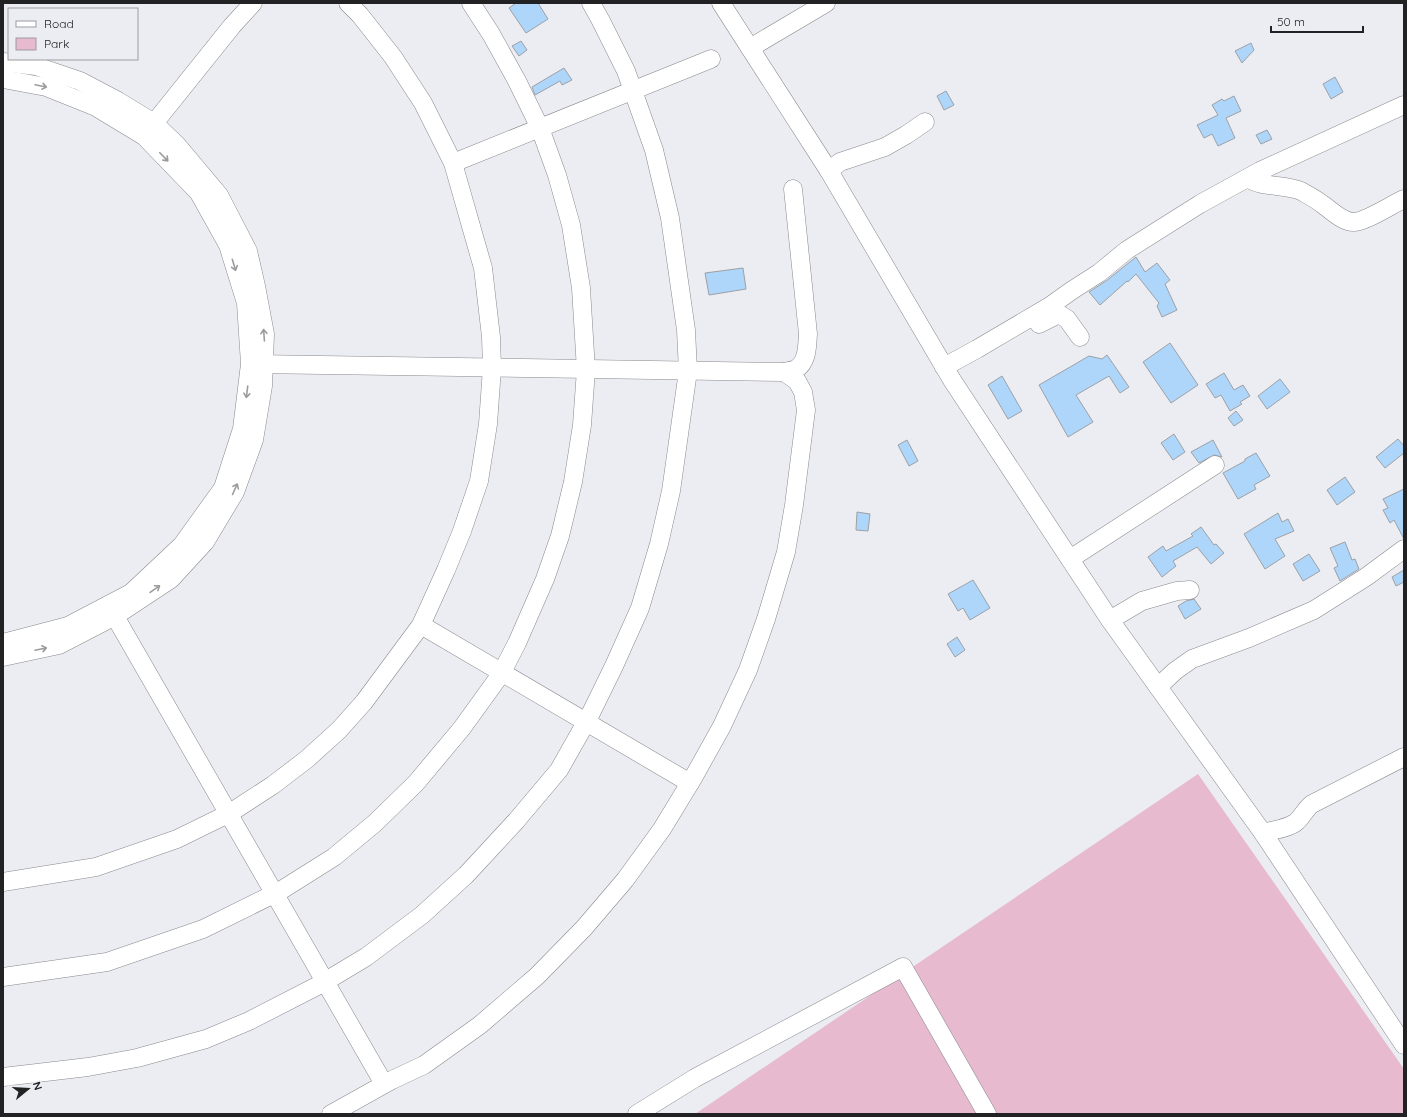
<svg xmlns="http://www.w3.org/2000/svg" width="1407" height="1117" font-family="Quicksand,sans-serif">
<rect width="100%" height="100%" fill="#ecedf2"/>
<!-- green -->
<path fill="#e7bacf" d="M1198 774 1404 1069V1114H695Z"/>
<!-- building -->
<g fill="#aed5fa" stroke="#9da1a5">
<path d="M516 3H538L548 19 526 33 509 8Z"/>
<path d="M521 41 527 50 519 56 512 46Z"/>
<path d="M1251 43 1254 50 1242 63 1235 51Z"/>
<path d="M564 68 572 80 562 85 560 81 535 95 532 87Z"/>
<path d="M1335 77 1343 92 1331 99 1323 84Z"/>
<path d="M946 91 954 105 944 110 937 96Z"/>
<path d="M1234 96 1241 111 1226 118 1235 138 1218 146 1212 134 1204 138 1197 125 1218 115 1212 105 1222 99 1224 101Z"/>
<path d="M1267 130 1272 139 1261 144 1256 135Z"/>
<path d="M1136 257 1145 272 1157 263 1170 280 1165 284 1177 310 1162 317 1157 306 1159 303 1136 274 1128 282 1127 281 1100 305 1089 292 1106 281Z"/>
<path d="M743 268 746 289 709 295 705 273Z"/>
<path d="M1170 343 1198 385 1171 403 1143 362Z"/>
<path d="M1107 355 1129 387 1120 393 1109 376 1076 395 1093 422 1068 437 1039 385 1089 356 1102 359Z"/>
<path d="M1224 373 1234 390 1243 385 1250 396 1240 402 1242 404 1230 411 1221 395 1215 398 1206 384Z"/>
<path d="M1002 376 1022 411 1008 419 988 385Z"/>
<path d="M1280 379 1290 392 1267 409 1258 396Z"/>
<path d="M1236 411 1243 420 1234 426 1228 418Z"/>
<path d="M1174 434 1185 452 1173 460 1161 443Z"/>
<path d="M1398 439 1404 446V453L1385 468 1376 457Z"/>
<path d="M907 440 918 461 909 466 898 445Z"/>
<path d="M1213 440 1222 457 1214 455 1199 463 1191 452Z"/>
<path d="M1256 453 1270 476 1254 485 1256 489 1238 499 1223 473 1245 461V459Z"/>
<path d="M1345 477 1355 492 1337 505 1327 490Z"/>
<path d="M1404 489V539L1394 520 1390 523 1383 510 1388 508 1383 499Z"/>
<path d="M857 512 870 514 868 531 856 530Z"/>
<path d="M1278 513 1282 522 1288 519 1294 531 1275 539 1285 556 1265 569 1244 534Z"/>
<path d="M1201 527 1214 545 1216 544 1224 553 1211 564 1197 547 1173 561 1176 566 1162 577 1148 557 1163 546 1166 551 1193 536 1191 534Z"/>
<path d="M1345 542 1352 560 1355 559 1359 569 1340 581 1334 568 1338 566 1330 548Z"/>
<path d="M1309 554 1320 571 1303 581 1293 564Z"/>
<path d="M1404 570V582L1396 586 1392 577Z"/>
<path d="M973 580 990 608 970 620 963 608 958 611 948 594Z"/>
<path d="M1194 599 1201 609 1185 619 1178 606 1186 601Z"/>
<path d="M957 637 965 650 955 657 947 644Z"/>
</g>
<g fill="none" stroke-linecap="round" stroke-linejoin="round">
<!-- minor casing -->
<g stroke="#89898e" stroke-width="19">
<g id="minor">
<path d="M721 3 829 171 952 380 1110 620 1263 833 1404 1045"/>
<path d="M750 48 826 3"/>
<path d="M3 62 36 66 80 81 118 101 154 123 177 145 219 195 248 251 256 286 265 334 263 386 254 440 235 492 205 542 171 579 115 616 59 645 3 657"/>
<path d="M3 79 46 87 96 107 144 136 199 193 228 245 246 303 250 364 242 429 223 488 182 545 131 593 68 626 3 643"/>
<path d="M147 132 232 26 253 3"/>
<path d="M453 163 711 59"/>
<path d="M829 171 840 162 885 147 906 135 925 122"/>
<path d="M1248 178C1261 188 1284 184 1301 191 1308 195 1316 199 1322 204 1331 210 1342 222 1354 222 1367 221 1391 205 1404 199"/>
<path d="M1039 324 1059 314 1067 319 1080 337"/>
<path d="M253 364 784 372C787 371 792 371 796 369 808 362 807 345 808 334L793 189"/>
<path d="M944 367 977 349 1050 306 1071 291 1099 273 1127 250 1200 204 1260 171 1404 105"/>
<path d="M1070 559 1215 465"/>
<path d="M109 606 384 1084"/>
<path d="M1110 620 1142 601 1177 591 1190 590"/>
<path d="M421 625 690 783"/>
<path d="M1158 687 1175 671 1192 659 1249 638 1314 610 1366 577 1404 549"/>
<path d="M1263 833C1273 830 1286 829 1295 823 1302 818 1305 809 1312 804L1404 757"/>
<path d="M3 882 96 867 177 839 230 813 273 785 307 759 339 730 364 702 421 625 446 570 462 531 479 481 488 424 492 368 491 337 483 268 453 163 423 103 393 57 360 15 348 3"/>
<path d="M3 977 107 962 203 929 280 891 334 857 375 823 416 783 462 728 501 674 517 643 545 579 560 536 573 482 582 425 586 370 581 288 571 225 557 175 540 128 517 81 491 34 471 3"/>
<path d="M3 1077 88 1067 137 1058 206 1039 249 1021 321 984 366 957 422 915 466 875 516 821 559 770 589 717 614 666 640 608 659 544 671 491 688 371 686 330 670 218 654 150 626 71 601 21 591 3"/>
<path d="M331 1114 392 1080 424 1065 480 1025 537 976 584 928 625 880 662 829 693 778 722 726 748 670 766 619 786 552 794 505 806 410 803 392 797 381 784 372"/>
<path d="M637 1114 695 1078 903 967 987 1114"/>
</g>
</g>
<!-- minor -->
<use href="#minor" stroke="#fff" stroke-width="18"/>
</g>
<!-- one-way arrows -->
<defs><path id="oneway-shaft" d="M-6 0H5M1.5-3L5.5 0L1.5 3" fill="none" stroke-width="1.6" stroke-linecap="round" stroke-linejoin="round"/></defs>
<g stroke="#9c9c9c">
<use href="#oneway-shaft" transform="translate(41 86) rotate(12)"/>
<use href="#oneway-shaft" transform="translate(164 157) rotate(46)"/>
<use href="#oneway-shaft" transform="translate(234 265) rotate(73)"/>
<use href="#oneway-shaft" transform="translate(264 335) rotate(-94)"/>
<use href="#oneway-shaft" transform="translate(247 392) rotate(97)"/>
<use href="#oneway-shaft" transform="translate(235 489) rotate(-66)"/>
<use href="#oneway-shaft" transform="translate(155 589) rotate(-35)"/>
<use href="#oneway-shaft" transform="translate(41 649) rotate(-12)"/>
</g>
<!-- border -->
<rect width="1407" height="1117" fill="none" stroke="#222224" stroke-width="8"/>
<!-- legend -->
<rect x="8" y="8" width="130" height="52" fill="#ecedf2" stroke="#9b9ca0"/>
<rect x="16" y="21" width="20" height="6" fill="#ffffff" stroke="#9b9ca0"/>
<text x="44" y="28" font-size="12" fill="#222224">Road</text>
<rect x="16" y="38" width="20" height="12" fill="#e7bacf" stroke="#9b9ca0"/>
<text x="44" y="48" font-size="12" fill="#222224">Park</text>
<!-- north arrow -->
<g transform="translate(28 1089) rotate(72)" stroke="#ecedf2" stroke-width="3" paint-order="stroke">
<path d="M0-3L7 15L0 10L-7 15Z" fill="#222224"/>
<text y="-6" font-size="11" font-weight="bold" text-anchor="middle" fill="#222224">N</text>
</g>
<!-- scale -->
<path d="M1271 26v6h92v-6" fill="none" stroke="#222224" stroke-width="2"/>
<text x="1277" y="26" font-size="12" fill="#222224" stroke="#ecedf2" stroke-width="3" paint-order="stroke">50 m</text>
</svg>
